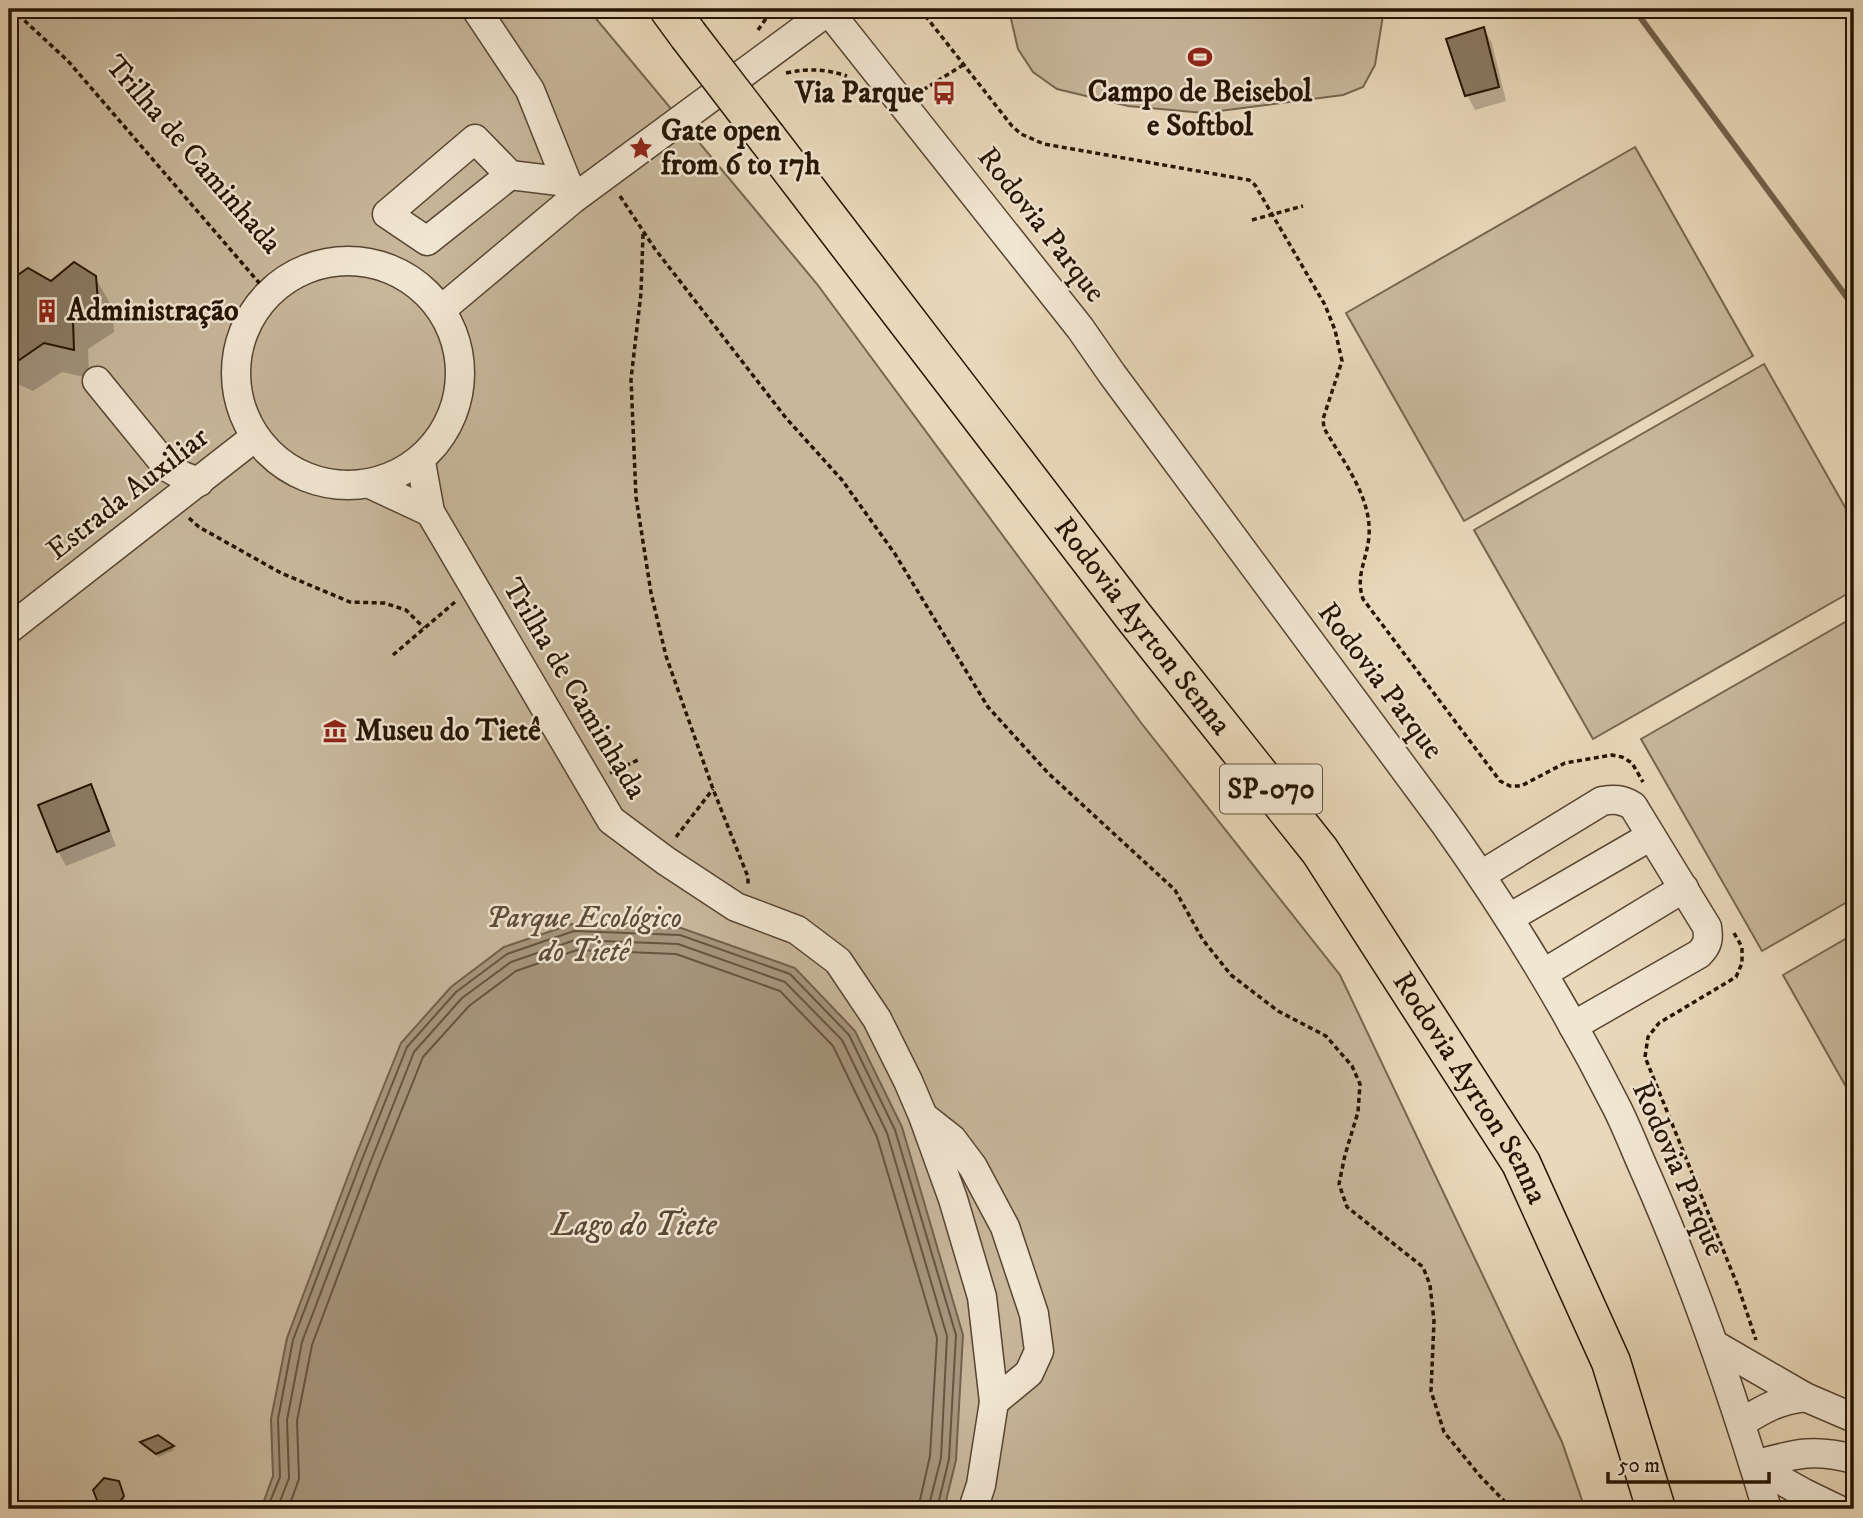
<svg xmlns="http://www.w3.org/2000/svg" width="1863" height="1518" font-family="'IM FELL DW Pica',serif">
<rect width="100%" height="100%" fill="#e9d8ba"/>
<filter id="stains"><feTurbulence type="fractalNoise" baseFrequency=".00286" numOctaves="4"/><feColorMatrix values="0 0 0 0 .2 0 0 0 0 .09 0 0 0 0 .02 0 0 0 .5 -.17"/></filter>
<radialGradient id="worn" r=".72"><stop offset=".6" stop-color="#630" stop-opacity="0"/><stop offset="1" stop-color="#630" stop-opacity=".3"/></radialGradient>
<!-- green -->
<g fill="#c8b79b" stroke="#76664f" stroke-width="2">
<path d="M9 9H588L817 284 1142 724 1340 975 1562 1442 1585 1509H9Z"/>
<path d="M1012 9H1384L1375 65 1363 87 1343 95 1204 113 1128 106 1057 89 1033 72 1018 49 1011 19Z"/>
<path d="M1635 147 1753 356 1464 521 1346 313Z"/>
<path d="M1764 364 1854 523V590L1593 739 1474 530Z"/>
<path d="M1854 617V898L1762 951 1641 739Z"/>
<path d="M1854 934V1101L1783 975Z"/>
</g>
<!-- water -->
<path fill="#a6957c" stroke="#72614c" stroke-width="2" d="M572 924 681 928 795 968 855 1031 902 1127 963 1335 956 1460 944 1509H257L262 1506 273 1476 271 1419 287 1338 354 1160 401 1043 451 987 504 947Z"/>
<!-- shadow -->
<g fill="#0003">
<path d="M1484 29 1492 43 1506 101 1475 110 1467 95Z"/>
<path d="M28 270 51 283 95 277 112 307 114 332 88 349 89 378 62 372 33 391 11 381 9 377V283Z"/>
<path d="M90 787 98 801 116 846 66 866 58 851Z"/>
<path d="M157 1437 172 1447 174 1450 159 1457 143 1443Z"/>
<path d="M121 1487 125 1501 119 1509H103L100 1505Z"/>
</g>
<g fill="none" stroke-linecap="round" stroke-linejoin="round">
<!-- shore -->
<g stroke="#665440" stroke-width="2">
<path d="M267 1509 280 1477 278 1419 293 1340 361 1162 407 1047 456 992 507 954 574 931 680 935 790 974 849 1035 895 1130 956 1335 949 1459 937 1509"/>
<path d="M277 1509 289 1478 287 1420 302 1342 369 1166 414 1052 462 998 511 962 575 940 678 944 785 982 842 1040 887 1133 947 1336 941 1458 928 1509"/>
<path d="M288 1509 299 1479 297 1421 312 1345 378 1169 423 1057 469 1006 516 971 577 950 676 954 780 991 833 1046 877 1137 937 1338 930 1456 918 1509"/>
</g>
<!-- stream -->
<path stroke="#72614c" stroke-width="6" d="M1634 9 1854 307"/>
</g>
<!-- building -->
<g fill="#8b7a62" stroke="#251403" stroke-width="2">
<path d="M1484 27 1499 87 1465 96 1446 39Z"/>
<path d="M74 262 96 276 98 302 73 320 74 350 44 343 9 367V281L28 268 51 281Z"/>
<path d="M91 784 109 831 57 852 38 805Z"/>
<path d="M158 1435 174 1446 156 1454 140 1442Z"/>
<path d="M104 1478 119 1481 124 1496 114 1509 99 1505 93 1490Z"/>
</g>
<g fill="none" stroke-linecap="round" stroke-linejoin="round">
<!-- minor casing -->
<g stroke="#564531" stroke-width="31">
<g id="minor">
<path d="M476 9 530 90 572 195"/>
<path d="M827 9 1080 328 1112 374 1445 824C1509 914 1567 1009 1617 1108 1628 1130 1637 1154 1647 1176 1695 1285 1733 1395 1767 1509"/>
<path d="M510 175 427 241 387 214 475 139 510 175 567 182"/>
<circle cx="348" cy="373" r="112"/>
<path d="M442 309 573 199 828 11"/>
<path d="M97 381 167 467 183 476 199 482"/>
<path d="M421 462 430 512 611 820 666 861 736 907 797 930 838 961 877 1019 908 1081 923 1116 953 1199 982 1297 994 1402 981 1485 973 1509"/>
<path d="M370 484 430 512"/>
<path d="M9 629 255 437"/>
<path d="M1481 875 1602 801C1614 799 1622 799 1633 806L1707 927C1709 939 1708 945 1699 954L1573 1026"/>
<path d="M1509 918 1651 836"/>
<path d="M1544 973 1684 888"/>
<path d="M924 1117 952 1139 973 1167 1005 1227 1034 1314 1039 1351 1029 1373 994 1402"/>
<path d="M1715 1345 1805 1397 1854 1418"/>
<path d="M1741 1423C1763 1409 1779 1400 1805 1397"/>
<path d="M1754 1465C1795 1454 1812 1448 1854 1459"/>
<path d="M1754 1465 1804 1493 1837 1509"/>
</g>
</g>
<!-- highway casing -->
<g stroke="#251403" stroke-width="41">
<g id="highway">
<path d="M669 9 688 35"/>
<path id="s1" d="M767 138 1134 617 1320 851 1521 1163 1611 1362 1656 1509"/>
</g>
</g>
<!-- path -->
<g stroke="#251403" stroke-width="3.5" stroke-dasharray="5 3.5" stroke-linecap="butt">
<path d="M12 9 68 61 267 292"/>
<path d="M920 9 1012 126 1021 134 1044 144 1249 180 1255 185 1325 305 1335 330 1342 361 1323 419 1324 428C1342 460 1372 497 1369 536 1367 560 1355 576 1363 599L1500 781 1510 786H1521L1565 763 1612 755 1622 757 1632 763 1643 782"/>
<path d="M758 30 765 20 770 9"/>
<path d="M786 73C809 68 825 69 847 76"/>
<path d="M923 90 963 65"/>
<path d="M620 196 655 249 786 418 842 480 895 554 988 707 1048 773 1175 890 1203 940 1231 975 1278 1011 1326 1036 1352 1066 1360 1084 1358 1112 1345 1155 1339 1184 1347 1207 1423 1267 1430 1285 1434 1321 1431 1391 1444 1432 1480 1476 1512 1509"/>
<path d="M1252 220 1303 206"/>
<path d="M643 234 641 293 631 379 636 497 651 593 666 656 713 789 748 877V887"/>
<path d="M189 518 199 527 281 573 350 602 384 603 406 610 424 628"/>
<path d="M393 655 455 602"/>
<path d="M610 773 640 759"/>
<path d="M676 837 713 789"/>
<path d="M1734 933 1742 947V963L1736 977 1659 1023 1648 1037 1645 1057 1739 1289 1756 1340"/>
</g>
<!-- minor -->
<use href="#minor" stroke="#f1e6d2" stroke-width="28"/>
<!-- highway -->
<use href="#highway" stroke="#e9d8ba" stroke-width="38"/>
<!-- highway-bridge casing -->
<g stroke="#251403" stroke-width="41" stroke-linecap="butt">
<path id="highway-bridge" d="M688 35 767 138"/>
</g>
<!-- highway-bridge -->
<use href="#highway-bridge" stroke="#e9d8ba" stroke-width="38"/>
</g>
<!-- icons -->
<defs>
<g id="stadium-bare" transform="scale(1.89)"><path d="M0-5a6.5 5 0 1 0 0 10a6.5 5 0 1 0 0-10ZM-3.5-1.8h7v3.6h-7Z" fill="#8f2418" stroke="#f1e6d2" stroke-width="2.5" paint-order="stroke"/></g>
<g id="bus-bare" transform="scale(1.89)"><path d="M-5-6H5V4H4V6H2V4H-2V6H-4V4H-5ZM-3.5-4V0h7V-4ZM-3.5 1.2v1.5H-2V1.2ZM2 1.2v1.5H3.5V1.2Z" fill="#8f2418" stroke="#f1e6d2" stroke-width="2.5" paint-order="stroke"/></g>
<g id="sight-bare" transform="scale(1.89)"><path d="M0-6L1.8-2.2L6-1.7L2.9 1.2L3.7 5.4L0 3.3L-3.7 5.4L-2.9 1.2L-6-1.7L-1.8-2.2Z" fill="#8f2418" stroke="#f1e6d2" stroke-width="2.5" paint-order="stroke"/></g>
<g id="building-bare" transform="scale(1.89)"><path d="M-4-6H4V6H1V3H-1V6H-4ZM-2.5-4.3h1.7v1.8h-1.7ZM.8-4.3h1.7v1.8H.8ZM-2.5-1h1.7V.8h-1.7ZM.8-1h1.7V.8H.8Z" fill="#8f2418" stroke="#f1e6d2" stroke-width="2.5" paint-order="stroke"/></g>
<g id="museum-bare" transform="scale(1.89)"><path d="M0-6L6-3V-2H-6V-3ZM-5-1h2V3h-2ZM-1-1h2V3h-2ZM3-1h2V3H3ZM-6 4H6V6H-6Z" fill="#8f2418" stroke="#f1e6d2" stroke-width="2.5" paint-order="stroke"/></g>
</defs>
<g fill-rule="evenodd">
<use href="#stadium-bare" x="1200" y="57"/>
<use href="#bus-bare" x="944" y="93"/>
<use href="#sight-bare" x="641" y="148"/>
<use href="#building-bare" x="47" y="311"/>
<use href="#museum-bare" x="335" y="731"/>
</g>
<g text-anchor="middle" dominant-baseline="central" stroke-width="5" stroke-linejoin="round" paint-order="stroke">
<!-- shield labels -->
<rect fill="#f1e6d2" stroke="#625341" stroke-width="2" x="1220" y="764.5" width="102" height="49" rx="5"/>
<g font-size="28" font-weight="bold" fill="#251403">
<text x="1271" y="789">SP-070</text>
</g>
<!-- poi labels -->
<g font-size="30" font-weight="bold" fill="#251403" stroke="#f1e6d2" text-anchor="start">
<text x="1200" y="92" text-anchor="middle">Campo de Beisebol<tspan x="1200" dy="34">e Softbol</tspan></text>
<text x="924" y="93" text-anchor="end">Via Parque</text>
<text x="661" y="131">Gate open<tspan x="661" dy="34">from 6 to 17h</tspan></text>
<text x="67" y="311">Administração</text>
<text x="355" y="731">Museu do Tietê</text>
</g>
<!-- street labels -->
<g font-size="30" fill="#251403" stroke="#f1e6d2">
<text transform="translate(193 155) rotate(49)">Trilha de Caminhada</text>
<text transform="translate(1041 225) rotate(52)">Rodovia Parque</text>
<text transform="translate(128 494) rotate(-38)">Estrada Auxiliar</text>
<text stroke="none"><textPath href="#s1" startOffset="616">Rodovia Ayrton Senna</textPath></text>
<text transform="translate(1380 681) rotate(53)">Rodovia Parque</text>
<text transform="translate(574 689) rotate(59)">Trilha de Caminhada</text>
<text stroke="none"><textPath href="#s1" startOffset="1183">Rodovia Ayrton Senna</textPath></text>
<text transform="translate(1678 1169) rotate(66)">Rodovia Parque</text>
</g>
<!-- park labels -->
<g font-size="30" font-style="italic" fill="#5e4d38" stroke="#f1e6d2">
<text x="584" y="918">Parque Ecológico<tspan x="584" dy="34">do Tietê</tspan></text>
</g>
<!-- water labels -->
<g font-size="32" font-style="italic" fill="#594833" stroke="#f1e6d2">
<text x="634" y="1226">Lago do Tiete</text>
</g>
</g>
<!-- margin -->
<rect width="1863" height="1518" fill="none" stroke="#e9d8ba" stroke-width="35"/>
<rect x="10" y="10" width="1842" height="1497" fill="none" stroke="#251403" stroke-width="3.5"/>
<rect x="18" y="18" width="1828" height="1483" fill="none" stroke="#251403" stroke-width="2"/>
<!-- scale -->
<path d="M1608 1472v10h161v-10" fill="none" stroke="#251403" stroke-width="3.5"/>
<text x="1618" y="1472" font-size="21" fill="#251403" stroke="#f1e6d2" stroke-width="5" paint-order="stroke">50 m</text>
<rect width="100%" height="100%" filter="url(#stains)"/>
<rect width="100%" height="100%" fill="url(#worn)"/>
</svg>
